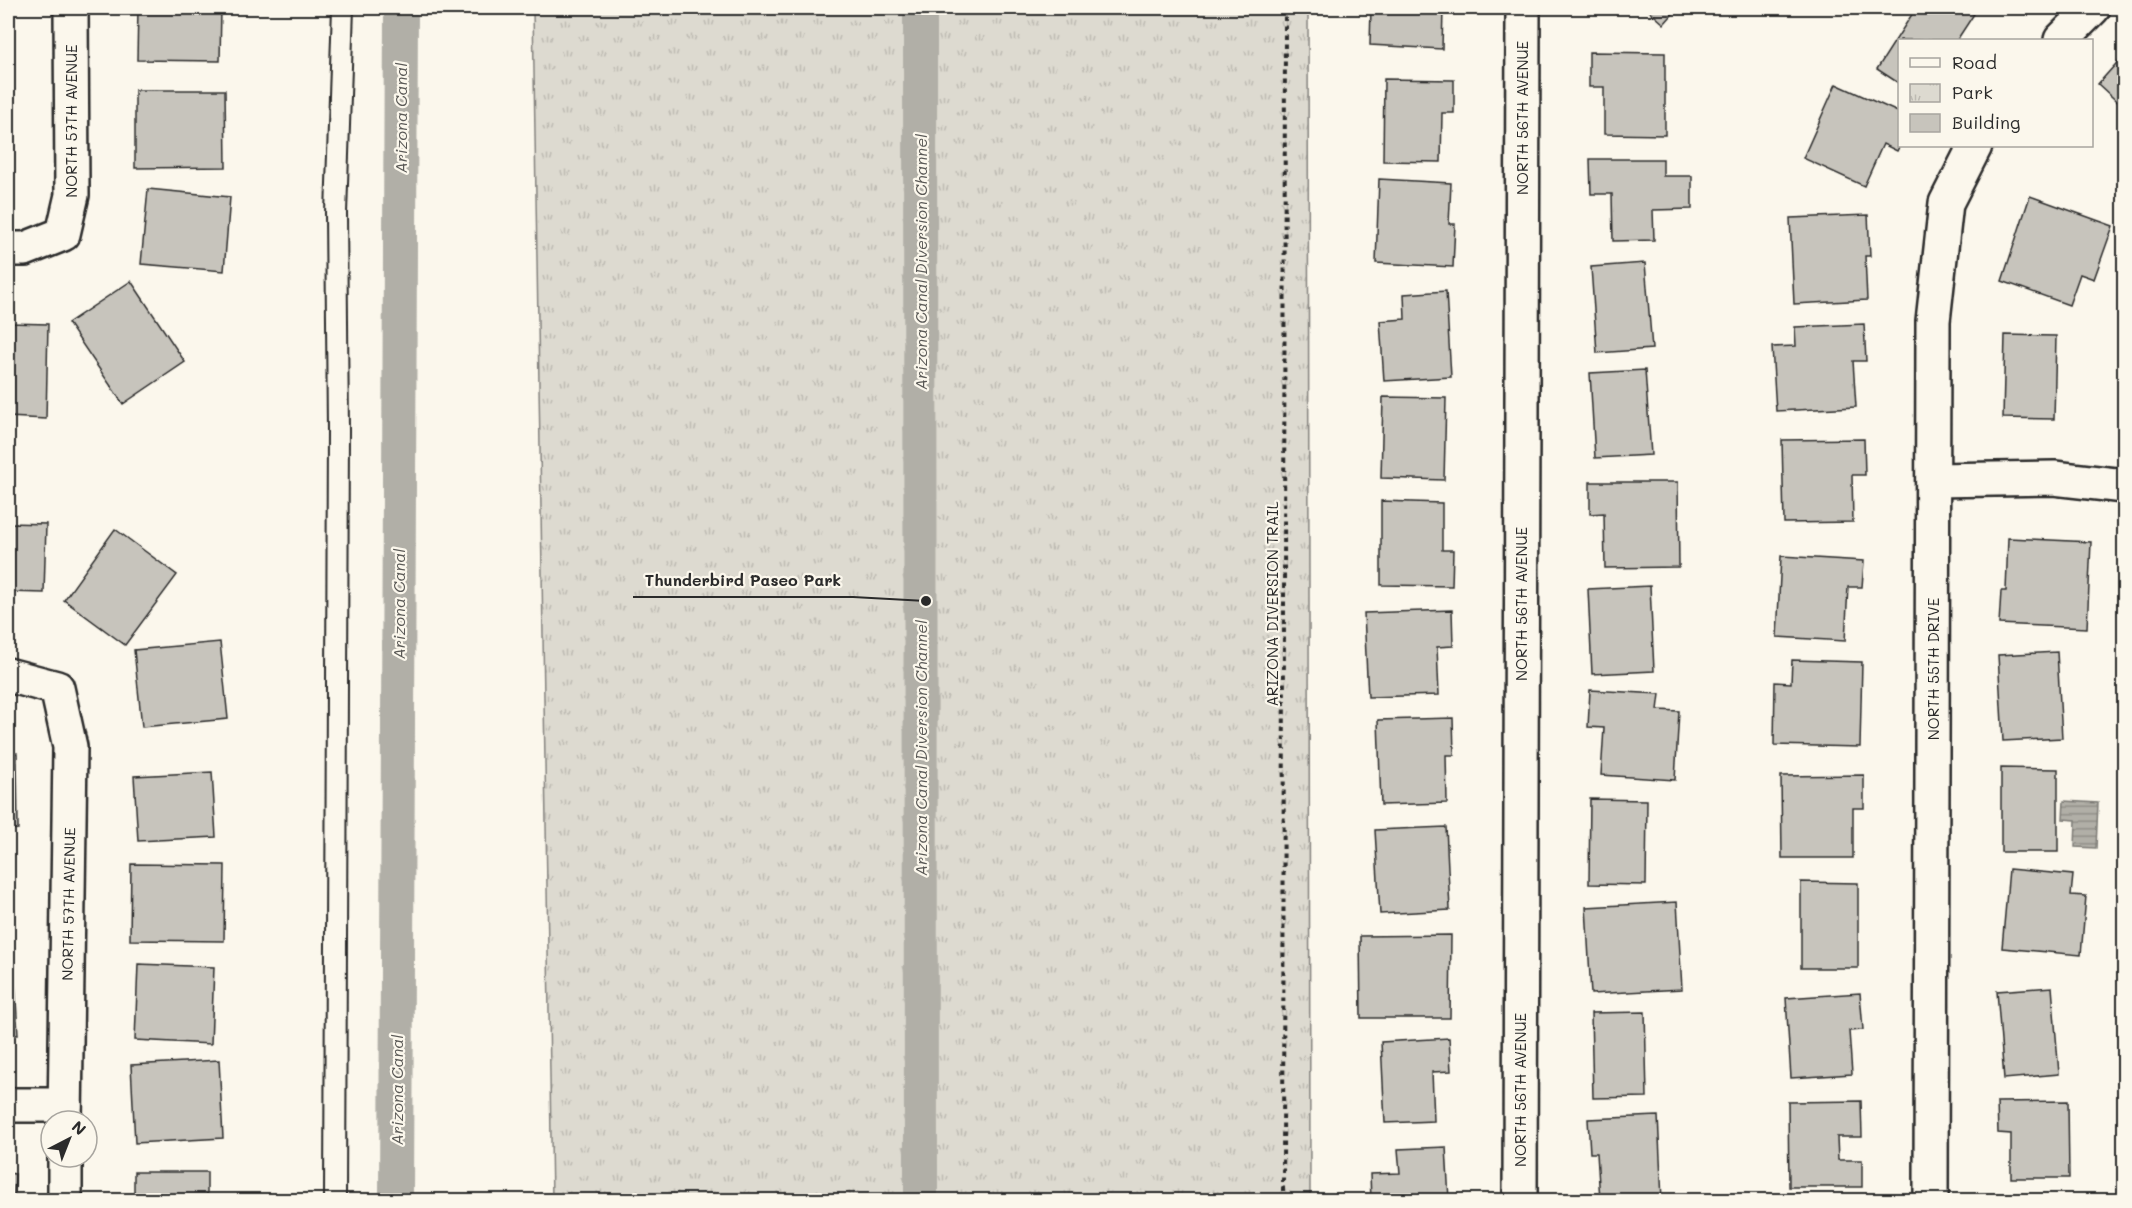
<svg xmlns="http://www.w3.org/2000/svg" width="2132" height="1208" font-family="Mali,sans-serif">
<defs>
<pattern id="park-tufts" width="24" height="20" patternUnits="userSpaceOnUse" patternTransform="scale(1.5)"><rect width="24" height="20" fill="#dddad0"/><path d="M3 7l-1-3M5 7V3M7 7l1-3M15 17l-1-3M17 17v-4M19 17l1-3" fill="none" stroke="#bebbb3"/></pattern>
<pattern id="water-rules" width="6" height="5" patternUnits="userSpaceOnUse" patternTransform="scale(1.5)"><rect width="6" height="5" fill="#b1afa7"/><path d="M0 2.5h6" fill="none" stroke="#908f88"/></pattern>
</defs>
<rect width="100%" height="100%" fill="#fbf7ec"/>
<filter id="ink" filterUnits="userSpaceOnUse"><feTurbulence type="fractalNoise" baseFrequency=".0167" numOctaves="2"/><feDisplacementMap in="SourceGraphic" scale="12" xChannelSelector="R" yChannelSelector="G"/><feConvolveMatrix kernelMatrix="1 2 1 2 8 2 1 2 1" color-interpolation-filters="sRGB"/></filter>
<g filter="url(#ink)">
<!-- park -->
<path fill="url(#park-tufts)" stroke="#84827e" stroke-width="1.5" d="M533 8H1308L1310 1200H552Z"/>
<!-- water -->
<path fill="url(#water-rules)" stroke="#7b7a75" stroke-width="1.5" d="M2064 801 2098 803 2096 848 2075 847 2076 820 2063 819Z"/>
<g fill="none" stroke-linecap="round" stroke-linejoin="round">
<!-- canal -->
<g stroke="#b1afa7" stroke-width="34">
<path d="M920 8 921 1200"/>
<path d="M396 1200 401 8"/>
</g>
</g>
<!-- building -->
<g fill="#c7c4bc" stroke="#2b2b2b" stroke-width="1.5">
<path d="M138 8H221L220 61 137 60Z"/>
<path d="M1371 8H1443L1442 49 1370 45Z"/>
<path d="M1646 8H1678L1664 24Z"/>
<path d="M1916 8H1963L1974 14 1957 40H1900V84L1877 69Z"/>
<path d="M1589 52 1665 53V135L1604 134V87H1589Z"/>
<path d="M2124 55V108L2098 84Z"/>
<path d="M1384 79 1454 80V113H1442L1441 162 1383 161Z"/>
<path d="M1836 84 1900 113V145L1897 151 1883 144 1864 186 1803 158Z"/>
<path d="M135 90H225L226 167 135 168Z"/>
<path d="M1590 159H1663V176H1692V209L1653 210 1654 240 1613 241 1612 194H1591Z"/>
<path d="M1379 179 1451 183 1449 224H1455L1453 267 1376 263Z"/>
<path d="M148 189 230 197 224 271 141 264Z"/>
<path d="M2030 196 2113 226 2094 279 2080 274 2069 305 2002 281Z"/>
<path d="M1868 215 1870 256H1865L1867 300 1794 304 1790 218Z"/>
<path d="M1645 263 1652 349 1597 353 1591 267Z"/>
<path d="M131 281 185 362 123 404 68 323Z"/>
<path d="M1446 291 1451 377 1384 381 1380 321 1405 319 1404 294Z"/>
<path d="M8 323 48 324 46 419 8 417Z"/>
<path d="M1864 324 1866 361H1853L1856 407 1776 411 1772 347 1796 346 1795 327Z"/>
<path d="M2005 335 2056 336 2054 419 2003 418Z"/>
<path d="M1645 370 1651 455 1595 458 1590 373Z"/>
<path d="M1383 397 1446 398 1444 480 1381 478Z"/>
<path d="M1864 439 1865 475H1852L1853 522 1784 523 1782 440Z"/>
<path d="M1590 482H1678L1679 567 1605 568 1604 513 1590 514Z"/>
<path d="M1381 501 1442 503V550H1453L1452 586 1381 585Z"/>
<path d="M8 523 46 524 44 593 8 592Z"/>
<path d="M115 529 177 575 125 645 64 600Z"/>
<path d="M2008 538 2091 542 2087 628 1999 624 2001 591H2006Z"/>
<path d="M1781 556 1864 561 1862 587H1848L1845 641 1777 637Z"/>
<path d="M1650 586 1654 671 1592 674 1588 589Z"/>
<path d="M1452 610 1453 646 1437 647 1439 695 1368 697 1364 613Z"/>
<path d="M220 642 228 719 142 727 134 650Z"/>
<path d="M2057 652 2062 738 2003 741 1998 655Z"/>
<path d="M1792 660 1862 662 1860 747 1774 745 1775 682 1791 683Z"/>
<path d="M1590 690 1660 694 1658 710 1679 711 1675 780 1601 775 1604 728 1588 727Z"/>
<path d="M1453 718 1454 755H1446L1447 803 1381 805 1378 720Z"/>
<path d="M8 753H17L18 829 8 830Z"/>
<path d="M2001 768 2058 769V852H2001Z"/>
<path d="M212 772 216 837 138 841 134 776Z"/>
<path d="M1864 775V808H1853V858H1782L1781 776Z"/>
<path d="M1590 799 1647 800 1646 885 1589 884Z"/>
<path d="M1446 827 1450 910 1380 914 1375 830Z"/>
<path d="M131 864 225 865 224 941 130 940Z"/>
<path d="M2009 869 2073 875 2071 895 2086 896 2081 955 2002 948Z"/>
<path d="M1801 882 1858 883V968H1801Z"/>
<path d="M1677 902 1682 989 1591 994 1586 907Z"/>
<path d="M1451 935 1450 1018H1361L1360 936Z"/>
<path d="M8 945H13L18 1035H8Z"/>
<path d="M138 964 214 967 211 1044 135 1040Z"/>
<path d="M2052 987 2059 1074 2004 1079 1997 991Z"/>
<path d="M1860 993 1863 1030 1849 1031 1852 1074 1791 1078 1786 998Z"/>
<path d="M1645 1012 1647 1097 1593 1098 1591 1013Z"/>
<path d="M1449 1038 1451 1071 1432 1072 1434 1121 1385 1123 1381 1042Z"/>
<path d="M219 1060 223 1138 135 1143 131 1065Z"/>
<path d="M1861 1101 1862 1137H1837L1838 1160H1862V1187H1789L1788 1102Z"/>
<path d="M2068 1101 2069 1178H2011V1134L1998 1133 1997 1102Z"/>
<path d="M1658 1116 1662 1200H1600L1597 1153H1590L1588 1119Z"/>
<path d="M1446 1147 1449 1200H1371L1370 1174 1400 1173 1398 1149Z"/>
<rect x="134" y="1172" width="73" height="28"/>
<path d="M8 1173 15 1174 14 1200H8Z"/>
</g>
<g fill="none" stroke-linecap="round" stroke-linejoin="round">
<!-- lane casing -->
<g stroke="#2b2b2b" stroke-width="24">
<path id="lane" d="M335 1200 338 430 336 213 343 8"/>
</g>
<!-- street casing -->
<g stroke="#2b2b2b" stroke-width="38">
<g id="street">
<path d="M2061 40 2093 8"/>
<path d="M8 249H25L63 234 72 195 71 8"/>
<path d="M1934 480 2054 478 2124 486"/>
<path d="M8 675 57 688 70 747 65 1121"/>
<path d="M8 1105H65"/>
<path d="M65 1200V1157"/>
<path d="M1520 1200 1523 8"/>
<path d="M1931 1200 1933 321 1946 203 1975 146"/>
</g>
</g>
<!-- path -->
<path stroke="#2b2b2b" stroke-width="4" stroke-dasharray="4.5 4.5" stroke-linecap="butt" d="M1283 1200 1285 8"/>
<!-- lane -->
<use href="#lane" stroke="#fbf7ec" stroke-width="20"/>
<!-- street -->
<use href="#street" stroke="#fbf7ec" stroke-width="33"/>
</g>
</g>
<g text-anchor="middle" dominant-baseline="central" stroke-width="4.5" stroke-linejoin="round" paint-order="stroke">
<!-- street labels -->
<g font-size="15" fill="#2b2b2b" stroke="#fbf7ec">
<text transform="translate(1522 118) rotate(-90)">NORTH 56TH AVENUE</text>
<text transform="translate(71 121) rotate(-90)">NORTH 57TH AVENUE</text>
<text transform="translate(1272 604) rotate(-90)">ARIZONA DIVERSION TRAIL</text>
<text transform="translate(1521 604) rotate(-90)">NORTH 56TH AVENUE</text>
<text transform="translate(1933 669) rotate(-90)">NORTH 55TH DRIVE</text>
<text transform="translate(68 904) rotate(-89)">NORTH 57TH AVENUE</text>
<text transform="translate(1520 1090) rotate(-90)">NORTH 56TH AVENUE</text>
</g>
<!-- water labels -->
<g font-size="16" font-style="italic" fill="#5a5956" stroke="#fbf7ec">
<text transform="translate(400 118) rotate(-90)">Arizona Canal</text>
<text transform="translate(920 262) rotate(-90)">Arizona Canal Diversion Channel</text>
<text transform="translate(398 604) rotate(-90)">Arizona Canal</text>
<text transform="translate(920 748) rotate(-90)">Arizona Canal Diversion Channel</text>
<text transform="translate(396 1090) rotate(-90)">Arizona Canal</text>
</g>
</g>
<!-- callouts -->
<path fill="none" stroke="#2b2b2b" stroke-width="2" d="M926 601L853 597H633"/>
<circle fill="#2b2b2b" stroke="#fbf7ec" stroke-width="2" cx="926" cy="601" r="6"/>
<g font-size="16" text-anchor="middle" font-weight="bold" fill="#2b2b2b" stroke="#fbf7ec" stroke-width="4.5" stroke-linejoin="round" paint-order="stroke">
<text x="743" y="586">Thunderbird Paseo Park</text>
</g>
<!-- margin -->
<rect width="2132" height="1208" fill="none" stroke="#fbf7ec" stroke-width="30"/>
<rect x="15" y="15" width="2102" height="1178" fill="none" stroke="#2b2b2b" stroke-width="2" filter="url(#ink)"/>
<!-- legend -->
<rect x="1898" y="39" width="195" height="108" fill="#fbf7ec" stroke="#a8a59f" stroke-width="1.5"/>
<rect x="1910" y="58" width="30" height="9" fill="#fbf7ec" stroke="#a8a59f" stroke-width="1.5"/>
<text x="1952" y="69" font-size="18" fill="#2b2b2b">Road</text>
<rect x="1910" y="84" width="30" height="18" fill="url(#park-tufts)" stroke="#a8a59f" stroke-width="1.5"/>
<text x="1952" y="99" font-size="18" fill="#2b2b2b">Park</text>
<rect x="1910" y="114" width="30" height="18" fill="#c7c4bc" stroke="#a8a59f" stroke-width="1.5"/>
<text x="1952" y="129" font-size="18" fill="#2b2b2b">Building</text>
<!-- north arrow -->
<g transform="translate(69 1139) rotate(42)"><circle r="28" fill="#fbf7ec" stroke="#a8a59f" stroke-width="1.5"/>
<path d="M0-4.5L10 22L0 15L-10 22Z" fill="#2b2b2b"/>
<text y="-9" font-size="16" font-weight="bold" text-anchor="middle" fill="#2b2b2b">N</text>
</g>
</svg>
